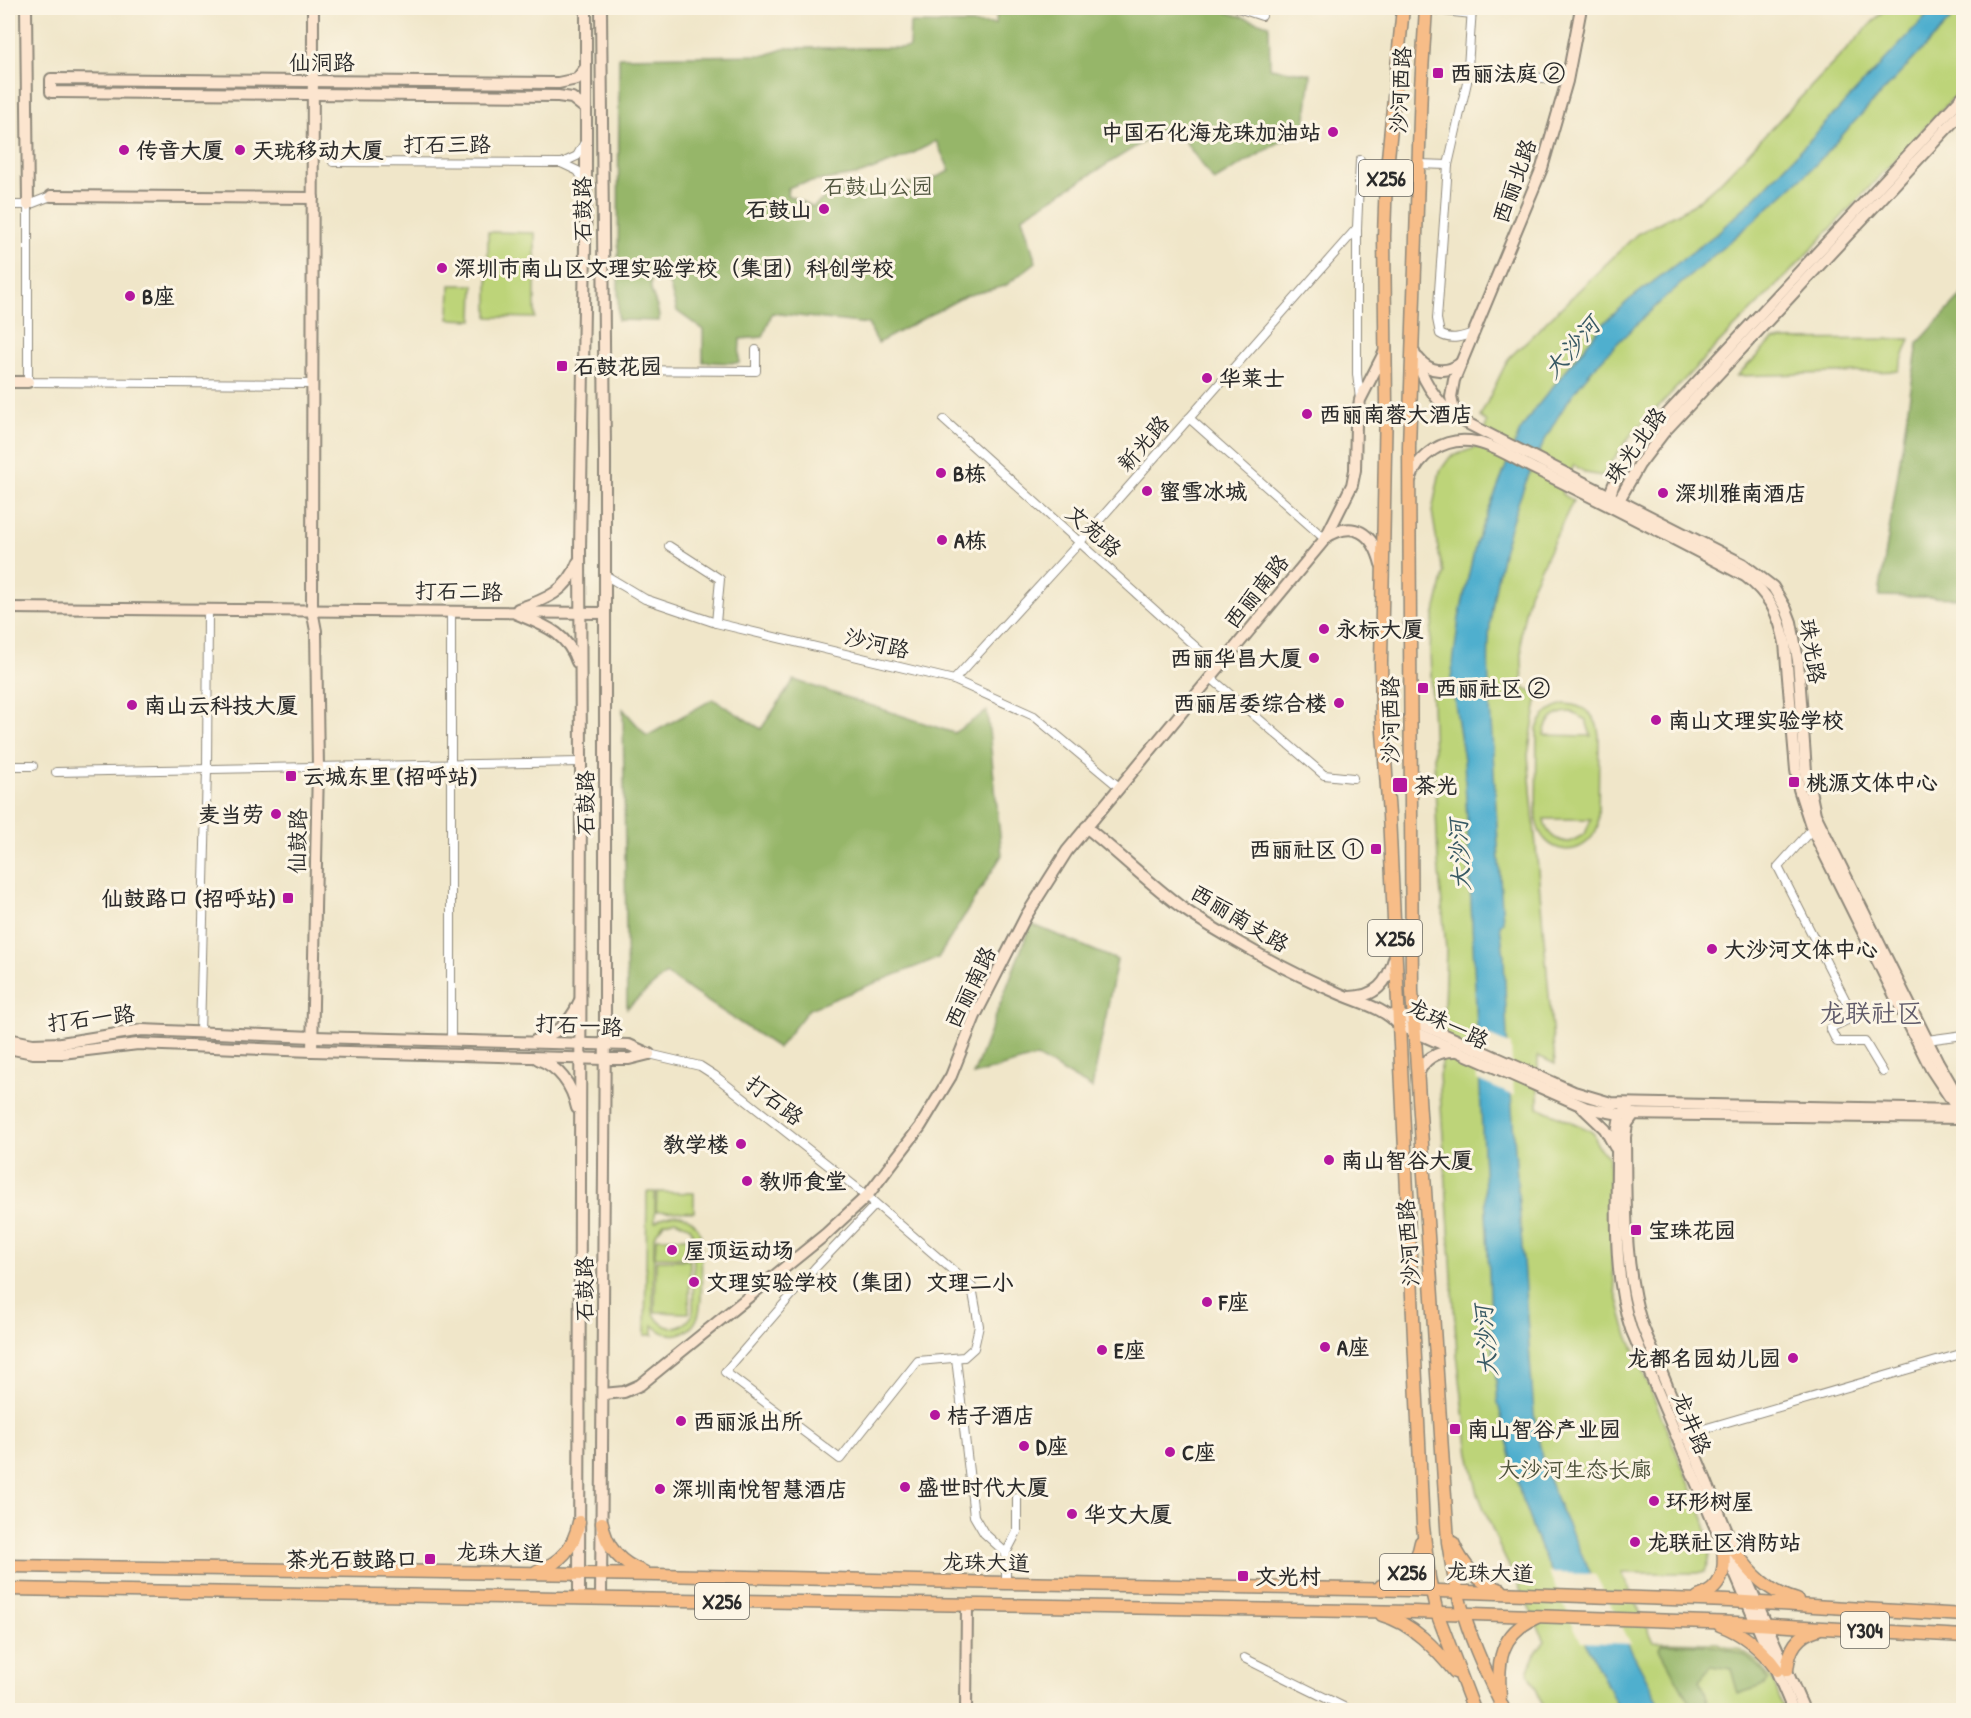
<svg xmlns="http://www.w3.org/2000/svg" width="1971" height="1718" font-family="'Patrick Hand','LXGW WenKai TC',sans-serif">
<rect width="100%" height="100%" fill="#fcf5e5"/>
<filter id="ink" filterUnits="userSpaceOnUse"><feTurbulence type="fractalNoise" baseFrequency=".0167" numOctaves="2"/><feDisplacementMap in="SourceGraphic" scale="12" xChannelSelector="R" yChannelSelector="G"/><feConvolveMatrix kernelMatrix="1 2 1 2 8 2 1 2 1" color-interpolation-filters="sRGB"/></filter>
<filter id="wash" filterUnits="userSpaceOnUse"><feTurbulence type="fractalNoise" baseFrequency=".008" numOctaves="4" result="noise"/><feDisplacementMap in="SourceGraphic" scale="24" xChannelSelector="R" yChannelSelector="G"/><feGaussianBlur stdDeviation="1.35" result="paint"/><feColorMatrix in="noise" values="0 0 0 0 0 0 0 0 0 0 0 0 0 0 0 0 0 1.4 0 .05"/><feComposite in="paint" operator="in"/></filter>
<g filter="url(#wash)">
<rect width="100%" height="100%" fill="#f0e6c9"/>
<!-- green -->
<g fill="#bdd479" stroke="#748052" stroke-width="1.5" fill-rule="evenodd">
<path d="M1886 8H1963V87L1793 269 1728 334 1630 436 1602 476 1586 473 1574 465 1561 493 1573 501 1529 593 1521 632 1523 687 1538 695 1528 755 1555 1064 1538 1056V1107L1589 1130 1594 1134 1598 1147 1609 1157 1612 1265 1615 1288 1627 1333 1704 1519C1709 1537 1714 1554 1705 1571L1697 1573H1622L1654 1642 1717 1643 1740 1650 1757 1661 1772 1678 1784 1710H1545L1528 1670 1535 1654 1545 1641 1500 1548 1478 1494 1469 1454 1457 1354 1439 1075 1442 1064 1446 949 1438 861 1430 651 1431 631 1444 573 1439 555 1432 511 1440 471 1450 457 1480 446 1487 422 1480 417 1508 359 1637 234 1693 205 1723 179Z"/>
<path d="M488 232 535 233V318L488 317Z"/>
<path d="M450 285H474L473 320 449 319Z"/>
<path d="M1910 339 1898 371 1737 376 1773 340Z"/>
<path d="M1564 704C1584 705 1597 715 1599 735L1598 826C1585 861 1541 856 1536 819L1537 728C1543 715 1550 708 1564 704ZM1571 712 1586 720 1591 736 1544 735C1546 720 1556 712 1571 712ZM1544 819H1591L1585 834 1570 842C1556 842 1546 834 1544 819Z"/>
<path d="M647 1192H655V1222C673 1208 695 1214 701 1237 701 1255 704 1301 698 1316 695 1325 688 1332 678 1334 669 1336 660 1332 653 1325V1335H645ZM675 1220 690 1227 694 1237 693 1311C687 1333 659 1333 653 1310L654 1236 664 1223Z"/>
<path d="M657 1192 694 1193V1212L656 1211Z"/>
<path d="M656 1238H693V1258L655 1257Z"/>
<path d="M656 1260H690L689 1313 655 1312Z"/>
</g>
<!-- forest -->
<g fill="#96b669" stroke="#60704a" stroke-width="1.5" fill-rule="evenodd">
<path d="M997 8H1213L1269 25 1270 68 1311 74 1304 134 1283 140 1214 181 1172 124 1022 217 1036 262 1005 286 965 296 878 343 868 324 772 313 763 337 740 339 739 363 703 362V330L677 311 669 283 651 278C648 295 660 304 659 321L618 320 619 57 766 55 786 48H909L910 23 996 24ZM936 141 950 171 926 182 833 191 813 207 787 195 788 188 798 184 861 174 906 157Z"/>
<path d="M1963 294V598L1879 596 1918 343Z"/>
<path d="M794 680 954 733 987 711 1002 855 938 958 809 1009 778 1048 666 974 627 1008 623 709 647 736 713 699 761 729Z"/>
<path d="M1031 924 1117 960 1092 1088 1037 1057 973 1075Z"/>
<path d="M1662 1644C1704 1645 1743 1640 1769 1680L1764 1685 1738 1694 1731 1669 1711 1666 1699 1680C1706 1691 1709 1697 1704 1710L1693 1709 1660 1649Z"/>
</g>
<!-- water -->
<path fill="#50afce" stroke="#3e6d7c" stroke-width="1.5" d="M1934 8H1961C1927 46 1891 83 1856 120 1840 137 1825 156 1808 172 1737 239 1658 297 1593 369 1538 430 1503 529 1492 609 1485 656 1490 705 1493 752 1496 809 1499 865 1503 922L1500 925 1504 956 1507 1038 1534 1414 1543 1464 1560 1508 1590 1572 1663 1710H1619L1540 1548 1521 1497 1498 1403 1492 1335 1464 760 1451 679 1459 618 1476 542 1519 433 1531 414 1604 323 1629 300 1716 234 1758 195Z"/>
<!-- pier -->
<g fill="#f0e6c9">
<path d="M1474 1029 1511 1045 1514 1096 1477 1080Z"/>
<path d="M1549 1573 1595 1574 1631 1644 1581 1642Z"/>
</g>
</g>
<g filter="url(#ink)">
<g fill="none" stroke-linecap="round" stroke-linejoin="round">
<!-- street casing -->
<g stroke="#8e887a" stroke-width="10">
<g id="street">
<path d="M1238 8 1262 16"/>
<path d="M1472 8 1467 82 1448 165 1437 319 1440 334C1451 341 1463 337 1475 332"/>
<path d="M1426 9 1472 14"/>
<path d="M1468 69 1567 81"/>
<path d="M1360 160 1357 228V374L1360 399"/>
<path d="M333 162 561 163 578 171 584 181"/>
<path d="M562 163 577 156 585 142"/>
<path d="M1418 164 1448 165"/>
<path d="M8 205H28L51 196"/>
<path d="M28 205V382L312 384"/>
<path d="M602 370 756 371V350"/>
<path d="M1189 418 1325 539"/>
<path d="M944 420 1219 668"/>
<path d="M669 546 720 579 716 623"/>
<path d="M605 575 645 599 716 623 954 680 1034 716 1119 787"/>
<path d="M1211 678 1324 775 1353 778"/>
<path d="M954 680 1080 542 1357 228"/>
<path d="M8 766H33"/>
<path d="M56 772 581 762"/>
<path d="M1812 829 1778 867 1854 1017 1830 1028 1837 1042H1865L1883 1072"/>
<path d="M200 1033 207 770 208 609"/>
<path d="M451 1039V611"/>
<path d="M1927 1040 1964 1035"/>
<path d="M649 1054 700 1066 714 1075 867 1196 876 1204 972 1287 979 1326 974 1348 964 1357 918 1361 840 1459 725 1372 815 1268 876 1204"/>
<path d="M956 1358 974 1516 984 1533 1006 1553"/>
<path d="M1683 1435 1964 1353"/>
<path d="M1006 1583V1553L1017 1532V1498"/>
<path d="M1244 1658 1350 1710"/>
</g>
</g>
<!-- secondary casing -->
<g stroke="#8e887a" stroke-width="14">
<g id="secondary">
<path d="M26 8 28 205"/>
<path d="M586 67 577 79 558 83 51 79V92L558 96 572 98 586 109"/>
<path d="M51 196 313 198"/>
<path d="M1414 352C1422 379 1434 399 1455 417L1743 564 1773 587 1786 609 1791 622 1798 660 1806 771 1815 814 1938 1062 1964 1107"/>
<path d="M1418 358C1429 373 1448 374 1462 362"/>
<path d="M8 382H28"/>
<path d="M1455 416 1451 397 1454 380 1542 168 1567 81 1581 8"/>
<path d="M1410 480C1418 455 1443 438 1470 441 1491 443 1518 461 1537 470 1607 504 1676 540 1745 576 1769 594 1779 614 1785 643L1796 770 1799 789 1812 829 1931 1069 1964 1119"/>
<path d="M1609 502C1611 476 1640 445 1657 425L1964 95"/>
<path d="M1614 503 1619 500 1639 465 1664 432 1964 110"/>
<path d="M1325 538C1354 519 1373 533 1381 564"/>
<path d="M8 608 605 613"/>
<path d="M518 609C545 600 568 591 578 562"/>
<path d="M517 614C543 625 567 632 577 662"/>
<path d="M1086 827C1118 853 1148 882 1181 907 1202 922 1225 935 1248 948 1277 965 1308 980 1338 993 1360 1003 1383 1007 1399 1025L1587 1108 1620 1114 1962 1118"/>
<path d="M1349 997C1376 997 1387 983 1394 959"/>
<path d="M1393 1015 1398 1014 1574 1092 1611 1103 1959 1110"/>
<path d="M8 1039 33 1044 61 1043 142 1030 313 1037 629 1045 649 1054"/>
<path d="M536 1040C557 1034 571 1022 579 1002"/>
<path d="M8 1048 33 1053H62L138 1044 312 1051 605 1059H629L649 1054"/>
<path d="M312 1051 318 768 316 631 312 610 313 8"/>
<path d="M538 1059C560 1068 572 1085 577 1108"/>
<path d="M1418 1076C1422 1059 1438 1051 1455 1051"/>
<path d="M1630 1104 1620 1117 1617 1133C1618 1196 1611 1269 1631 1329L1793 1710"/>
<path d="M1584 1109 1605 1129 1615 1147"/>
<path d="M1634 1114 1627 1124 1625 1137C1626 1201 1623 1265 1642 1325L1746 1578 1804 1710"/>
<path d="M603 1394 624 1392 640 1385 826 1234 867 1196 920 1127 951 1076 975 1016 1026 916 1067 851 1325 539 1352 485 1355 470 1356 424 1360 400 1386 349"/>
<path d="M579 1597 581 762 580 550 586 185V8"/>
<path d="M601 1598 605 1020V452L601 8"/>
<path d="M966 1710 967 1606"/>
</g>
</g>
<!-- primary casing -->
<g stroke="#8e887a" stroke-width="15">
<g id="primary">
<path d="M1403 8 1386 178 1384 236 1386 402 1381 662 1382 718 1389 815 1423 1526 1429 1578 1437 1613 1474 1710"/>
<path d="M1426 8 1421 87 1409 447 1412 991 1448 1542C1452 1567 1456 1591 1464 1615 1474 1648 1489 1679 1504 1710"/>
<path d="M602 1523C606 1547 621 1564 644 1572"/>
<path d="M1453 1543C1462 1564 1478 1583 1501 1590"/>
<path d="M1734 1550C1751 1574 1768 1592 1797 1600"/>
<path d="M8 1566 657 1575 1006 1583 1410 1590 1729 1601 1964 1615"/>
<path d="M537 1571C561 1563 574 1547 579 1522"/>
<path d="M1381 1586C1404 1579 1417 1565 1421 1542"/>
<path d="M8 1589 1414 1612 1737 1623 1964 1636"/>
<path d="M1698 1597C1722 1589 1726 1571 1723 1548"/>
<path d="M1382 1615C1412 1623 1436 1649 1455 1672"/>
<path d="M1720 1625C1745 1634 1762 1649 1777 1670"/>
<path d="M1787 1670C1789 1649 1797 1635 1818 1629"/>
<path d="M1500 1697C1497 1661 1500 1633 1537 1617"/>
</g>
</g>
<!-- street -->
<use href="#street" stroke="#fff" stroke-width="8"/>
<!-- secondary -->
<use href="#secondary" stroke="#fce5cf" stroke-width="10"/>
<!-- primary -->
<use href="#primary" stroke="#f7bd88" stroke-width="12"/>
</g>
</g>
<!-- markers -->
<g fill="#b5179e" stroke="#fcf5e5" stroke-width="2">
<rect x="1432" y="67" width="12" height="12" rx="3"/>
<circle cx="1333" cy="132" r="6"/>
<circle cx="124" cy="150" r="6"/>
<circle cx="240" cy="150" r="6"/>
<circle cx="824" cy="209" r="6"/>
<circle cx="442" cy="268" r="6"/>
<circle cx="130" cy="296" r="6"/>
<rect x="556" y="360" width="12" height="12" rx="3"/>
<circle cx="1207" cy="378" r="6"/>
<circle cx="1307" cy="414" r="6"/>
<circle cx="941" cy="473" r="6"/>
<circle cx="1147" cy="491" r="6"/>
<circle cx="1663" cy="493" r="6"/>
<circle cx="942" cy="540" r="6"/>
<circle cx="1324" cy="629" r="6"/>
<circle cx="1314" cy="658" r="6"/>
<rect x="1417" y="682" width="12" height="12" rx="3"/>
<circle cx="1339" cy="703" r="6"/>
<circle cx="132" cy="705" r="6"/>
<circle cx="1656" cy="720" r="6"/>
<rect x="285" y="770" width="12" height="12" rx="3"/>
<rect x="1788" y="776" width="12" height="12" rx="3"/>
<rect x="1392" y="777" width="16" height="16" rx="3"/>
<circle cx="276" cy="814" r="6"/>
<rect x="1370" y="843" width="12" height="12" rx="3"/>
<rect x="282" y="892" width="12" height="12" rx="3"/>
<circle cx="1712" cy="949" r="6"/>
<circle cx="741" cy="1144" r="6"/>
<circle cx="1329" cy="1160" r="6"/>
<circle cx="747" cy="1181" r="6"/>
<rect x="1630" y="1224" width="12" height="12" rx="3"/>
<circle cx="672" cy="1250" r="6"/>
<circle cx="694" cy="1282" r="6"/>
<circle cx="1207" cy="1302" r="6"/>
<circle cx="1325" cy="1347" r="6"/>
<circle cx="1102" cy="1350" r="6"/>
<circle cx="1793" cy="1358" r="6"/>
<circle cx="935" cy="1415" r="6"/>
<circle cx="681" cy="1421" r="6"/>
<rect x="1449" y="1423" width="12" height="12" rx="3"/>
<circle cx="1024" cy="1446" r="6"/>
<circle cx="1170" cy="1452" r="6"/>
<circle cx="905" cy="1487" r="6"/>
<circle cx="660" cy="1489" r="6"/>
<circle cx="1654" cy="1501" r="6"/>
<circle cx="1072" cy="1514" r="6"/>
<circle cx="1635" cy="1542" r="6"/>
<rect x="424" y="1553" width="12" height="12" rx="3"/>
<rect x="1237" y="1570" width="12" height="12" rx="3"/>
</g>
<g text-anchor="middle" dominant-baseline="central" stroke-width="6" stroke-linejoin="round" paint-order="stroke">
<!-- shield labels -->
<g fill="#fcf5e5" stroke="#6a6863" stroke-width="1.5">
<rect x="1359" y="160" width="54" height="36" rx="4.5"/>
<rect x="1368" y="920" width="54" height="36" rx="4.5"/>
<rect x="1380" y="1554" width="54" height="36" rx="4.5"/>
<rect x="695" y="1583" width="54" height="36" rx="4.5"/>
<rect x="1841" y="1612" width="48" height="36" rx="4.5"/>
</g>
<g font-size="21" font-weight="bold" fill="#2b2b2b">
<text x="1386" y="178">X256</text>
<text x="1395" y="938">X256</text>
<text x="1407" y="1572">X256</text>
<text x="722" y="1601">X256</text>
<text x="1865" y="1630">Y304</text>
</g>
<!-- street labels -->
<g font-size="22" fill="#2b2b2b" stroke="#fcf5e5">
<text x="322" y="62">仙洞路</text>
<text transform="translate(1400 90) rotate(-87)">沙河西路</text>
<text x="447" y="144">打石三路</text>
<text transform="translate(1514 181) rotate(-70)">西丽北路</text>
<text transform="translate(582 209) rotate(-90)">石鼓路</text>
<text transform="translate(1143 443) rotate(-49)">新光路</text>
<text transform="translate(1635 445) rotate(-54)">珠光北路</text>
<text transform="translate(1094 531) rotate(42)">文苑路</text>
<text transform="translate(459 591) rotate(1)">打石二路</text>
<text transform="translate(1256 591) rotate(-51)">西丽南路</text>
<text transform="translate(877 643) rotate(13)">沙河路</text>
<text transform="translate(1813 651) rotate(81)">珠光路</text>
<text transform="translate(1390 720) rotate(-90)">沙河西路</text>
<text transform="translate(585 803) rotate(-90)">石鼓路</text>
<text transform="translate(297 841) rotate(-89)">仙鼓路</text>
<text transform="translate(1240 918) rotate(31)">西丽南支路</text>
<text transform="translate(970 987) rotate(-64)">西丽南路</text>
<text transform="translate(91 1018) rotate(-7)">打石一路</text>
<text transform="translate(1448 1023) rotate(26)">龙珠一路</text>
<text transform="translate(579 1025) rotate(3)">打石一路</text>
<text transform="translate(775 1100) rotate(38)">打石路</text>
<text transform="translate(1408 1243) rotate(-94)">沙河西路</text>
<text transform="translate(584 1289) rotate(-90)">石鼓路</text>
<text transform="translate(1692 1423) rotate(67)">龙井路</text>
<text transform="translate(500 1552) rotate(1)">龙珠大道</text>
<text transform="translate(986 1562) rotate(1)">龙珠大道</text>
<text transform="translate(1490 1572) rotate(2)">龙珠大道</text>
</g>
<!-- poi labels -->
<g font-size="22" font-weight="bold" fill="#2b2b2b" stroke="#fcf5e5" text-anchor="start">
<text x="1450" y="73">西丽法庭 ②</text>
<text x="1321" y="132" text-anchor="end">中国石化海龙珠加油站</text>
<text x="136" y="150">传音大厦</text>
<text x="252" y="150">天珑移动大厦</text>
<text x="812" y="209" text-anchor="end">石鼓山</text>
<text x="454" y="268">深圳市南山区文理实验学校（集团）科创学校</text>
<text x="142" y="296">B座</text>
<text x="574" y="366">石鼓花园</text>
<text x="1219" y="378">华莱士</text>
<text x="1319" y="414">西丽南蓉大酒店</text>
<text x="953" y="473">B栋</text>
<text x="1159" y="491">蜜雪冰城</text>
<text x="1675" y="493">深圳雅南酒店</text>
<text x="954" y="540">A栋</text>
<text x="1336" y="629">永标大厦</text>
<text x="1302" y="658" text-anchor="end">西丽华昌大厦</text>
<text x="1435" y="688">西丽社区 ②</text>
<text x="1327" y="703" text-anchor="end">西丽居委综合楼</text>
<text x="144" y="705">南山云科技大厦</text>
<text x="1668" y="720">南山文理实验学校</text>
<text x="303" y="776">云城东里 (招呼站)</text>
<text x="1806" y="782">桃源文体中心</text>
<text x="1414" y="785">茶光</text>
<text x="264" y="814" text-anchor="end">麦当劳</text>
<text x="1364" y="849" text-anchor="end">西丽社区 ①</text>
<text x="276" y="898" text-anchor="end">仙鼓路口 (招呼站)</text>
<text x="1724" y="949">大沙河文体中心</text>
<text x="729" y="1144" text-anchor="end">教学楼</text>
<text x="1341" y="1160">南山智谷大厦</text>
<text x="759" y="1181">教师食堂</text>
<text x="1648" y="1230">宝珠花园</text>
<text x="684" y="1250">屋顶运动场</text>
<text x="706" y="1282">文理实验学校（集团）文理二小</text>
<text x="1219" y="1302">F座</text>
<text x="1337" y="1347">A座</text>
<text x="1114" y="1350">E座</text>
<text x="1781" y="1358" text-anchor="end">龙都名园幼儿园</text>
<text x="947" y="1415">桔子酒店</text>
<text x="693" y="1421">西丽派出所</text>
<text x="1467" y="1429">南山智谷产业园</text>
<text x="1036" y="1446">D座</text>
<text x="1182" y="1452">C座</text>
<text x="917" y="1487">盛世时代大厦</text>
<text x="672" y="1489">深圳南悦智慧酒店</text>
<text x="1666" y="1501">环形树屋</text>
<text x="1084" y="1514">华文大厦</text>
<text x="1647" y="1542">龙联社区消防站</text>
<text x="418" y="1559" text-anchor="end">茶光石鼓路口</text>
<text x="1255" y="1576">文光村</text>
</g>
<!-- park labels -->
<g font-size="22" fill="#50553e" stroke="#fcf5e5">
<text x="878" y="186">石鼓山公园</text>
<text x="1575" y="1469">大沙河生态长廊</text>
</g>
<!-- water labels -->
<g font-size="24" font-style="italic" fill="#385964" stroke="#fcf5e5">
<text transform="translate(1571 347) rotate(-49)">大沙河</text>
<text transform="translate(1459 855) rotate(-93)">大沙河</text>
<text transform="translate(1485 1341) rotate(-95)">大沙河</text>
</g>
<!-- quarter labels -->
<g font-size="26" fill="#615c6b" stroke="#fcf5e5">
<text x="1871" y="1012">龙联社区</text>
</g>
</g>
<!-- margin -->
<rect width="1971" height="1718" fill="none" stroke="#fcf5e5" stroke-width="30"/>
</svg>
